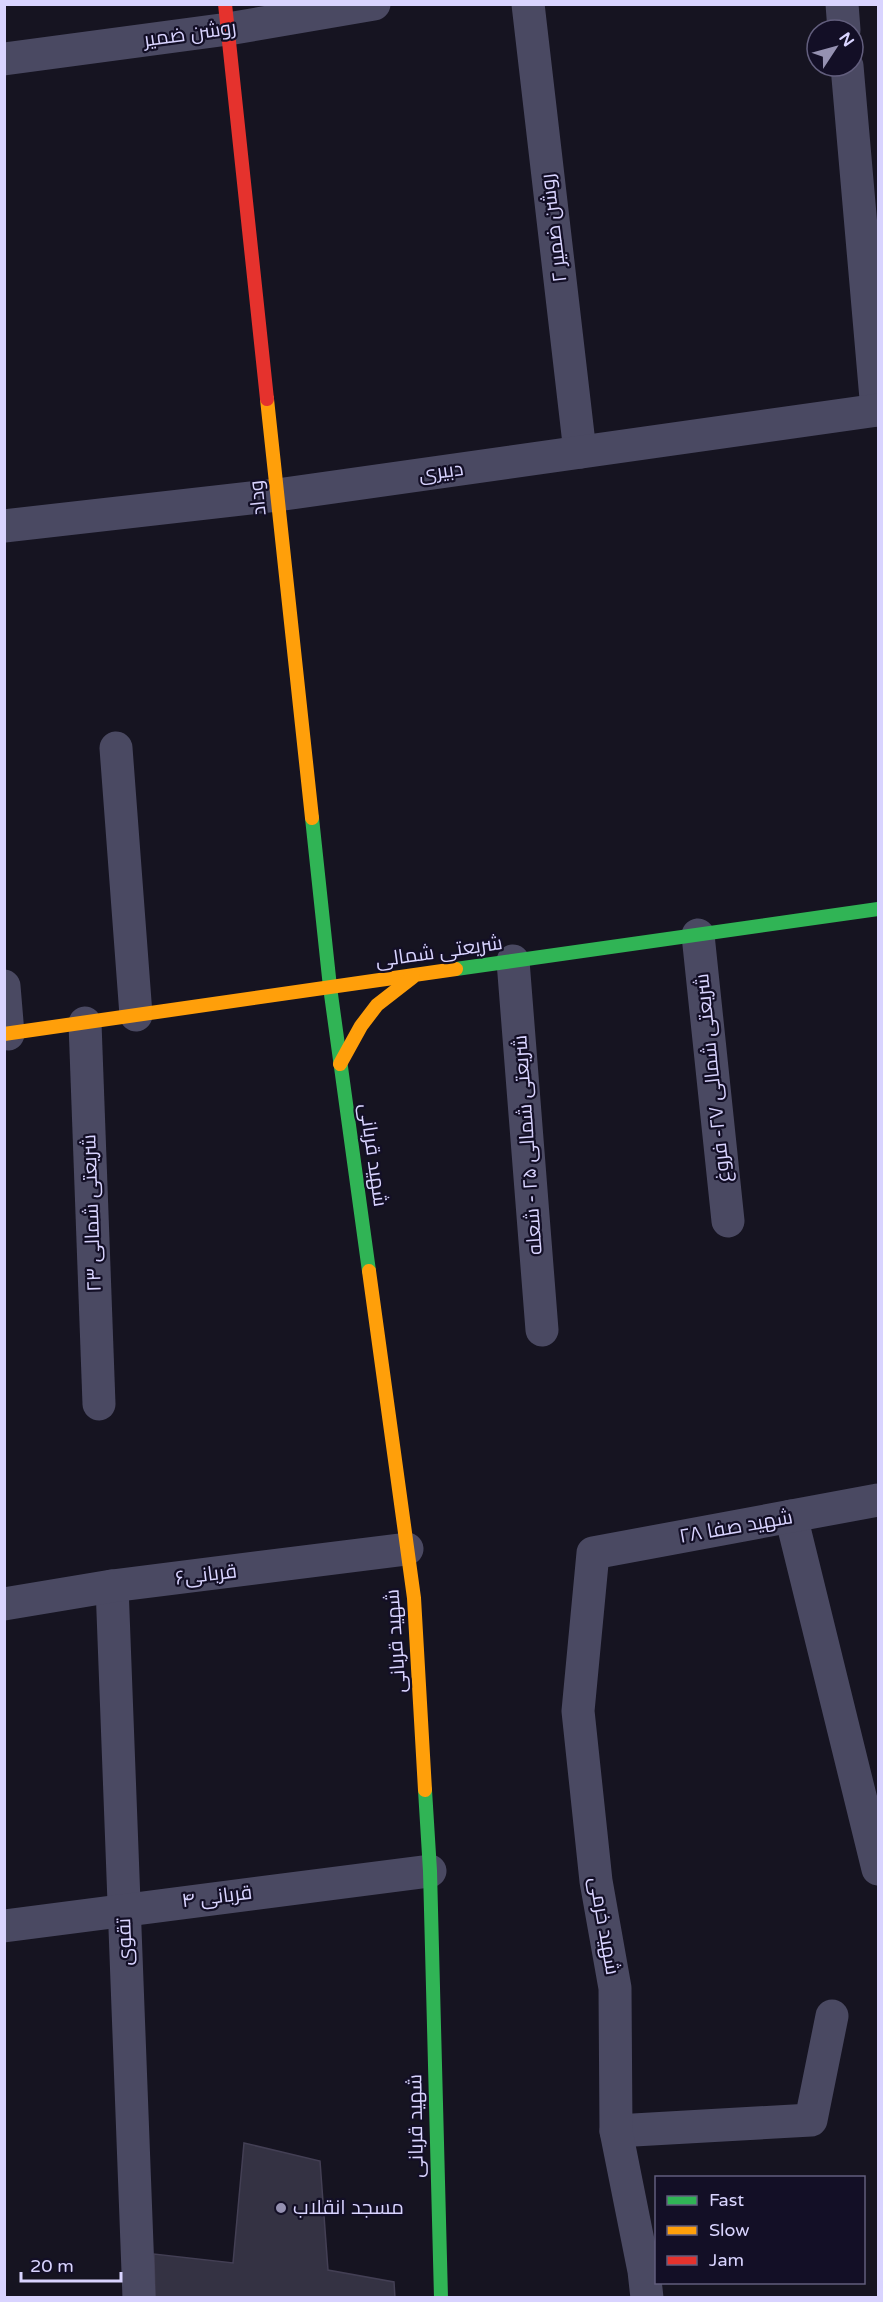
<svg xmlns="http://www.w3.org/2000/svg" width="883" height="2302" font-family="'Varela Round',Cairo,sans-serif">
<rect width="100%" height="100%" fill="#161421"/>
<!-- building -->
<path fill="#343243" stroke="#433f54" stroke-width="1.5" d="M244 2143 320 2161 328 2270 394 2282 395 2298H155L154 2254 233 2263Z"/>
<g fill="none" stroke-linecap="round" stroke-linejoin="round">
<!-- street -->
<g stroke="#4a4962" stroke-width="33">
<path d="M528 4 580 452"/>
<path d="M842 4 844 30"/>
<path d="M4 59 228 29 374 4"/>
<path d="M847 66 877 410"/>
<path d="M4 526 277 495 878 410"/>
<path d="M116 748 136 1015"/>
<path d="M698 935 728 1221"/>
<path d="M513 961 542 1330"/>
<path d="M4 986 8 1034"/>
<path d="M85 1023 99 1404"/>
<path d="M791 1516 878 1869"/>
<path d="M112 1586 139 2298"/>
<path d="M4 1604 112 1586 407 1549"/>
<path d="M4 1926 430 1871"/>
<path d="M616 2131 811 2120 832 2016"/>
<path d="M647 2298 644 2271 616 2131 615 1988 596 1881 578 1711 593 1553 878 1500"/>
</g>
<!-- fast -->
<g stroke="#30b455" stroke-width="14">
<path d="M312 818 330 987 369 1271"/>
<path d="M456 969 878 909"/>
<path d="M425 1790 430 1871 441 2298"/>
</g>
<!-- slow -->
<g stroke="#ff9f0a" stroke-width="14">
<path d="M267 399 312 818"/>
<path d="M4 1034 456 969"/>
<path d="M340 1064 361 1026 377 1005 413 977"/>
<path d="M369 1271 414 1598 425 1790"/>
</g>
<!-- jam -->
<path stroke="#e5322d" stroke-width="14" d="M225 4 267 399"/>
</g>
<!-- markers -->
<circle fill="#9591b1" stroke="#130f26" stroke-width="2" cx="281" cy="2208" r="6"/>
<g text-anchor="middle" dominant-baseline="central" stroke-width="4.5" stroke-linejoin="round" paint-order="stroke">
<!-- street labels -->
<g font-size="20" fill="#d9d4ff" stroke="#130f26">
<text transform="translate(190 34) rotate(-8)">روشن ضمیر</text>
<text transform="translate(554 228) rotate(-97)">روشن ضمیر ۲</text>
<text transform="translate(441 472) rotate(-8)">دبیری</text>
<text transform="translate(258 498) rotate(-96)">وداد</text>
<text transform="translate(439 952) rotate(-8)">شریعتی شمالی</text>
<text transform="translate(713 1078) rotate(-96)">شریعتی شمالی ۲۷- فروغ</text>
<text transform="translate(528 1145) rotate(-94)">شریعتی شمالی ۲۵ - شعله</text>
<text transform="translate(373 1155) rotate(82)">شهید قربانی</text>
<text transform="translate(92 1213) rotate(-92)">شریعتی شمالی ۲۳</text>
<text transform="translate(736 1527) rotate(-10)">شهید صفا ۲۸</text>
<text transform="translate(206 1575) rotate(-7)">قربانی۶</text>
<text transform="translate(396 1641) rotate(-94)">شهید قربانی</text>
<text transform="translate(217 1897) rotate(-7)">قربانی ۴</text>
<text transform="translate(604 1926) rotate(80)">شهید خرمی</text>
<text transform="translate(125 1942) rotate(-92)">تقوی</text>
<text transform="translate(416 2126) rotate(-91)">شهید قربانی</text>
</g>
<!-- poi labels -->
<g font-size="20" fill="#d9d4ff" stroke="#130f26" text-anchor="start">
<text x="293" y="2208">مسجد انقلاب</text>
</g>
</g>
<!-- border -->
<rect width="883" height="2302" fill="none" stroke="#d9d4ff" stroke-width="12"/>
<!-- legend -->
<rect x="655" y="2176" width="210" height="108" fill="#130f26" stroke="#625e7d" stroke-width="1.5"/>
<rect x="667" y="2196" width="30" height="9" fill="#30b455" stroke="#625e7d" stroke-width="1.5"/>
<text x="709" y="2206" font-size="18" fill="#d9d4ff">Fast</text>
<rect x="667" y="2226" width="30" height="9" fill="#ff9f0a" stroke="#625e7d" stroke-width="1.5"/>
<text x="709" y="2236" font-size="18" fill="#d9d4ff">Slow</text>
<rect x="667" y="2256" width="30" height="9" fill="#e5322d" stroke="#625e7d" stroke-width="1.5"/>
<text x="709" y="2266" font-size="18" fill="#d9d4ff">Jam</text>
<!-- north arrow -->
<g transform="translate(835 48) rotate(54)"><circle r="28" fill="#130f26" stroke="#625e7d" stroke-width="1.5"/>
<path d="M0-4.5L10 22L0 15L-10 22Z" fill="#9591b1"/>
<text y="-9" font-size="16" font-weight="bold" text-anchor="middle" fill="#d9d4ff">N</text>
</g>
<!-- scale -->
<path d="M21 2272v9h100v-9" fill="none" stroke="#d9d4ff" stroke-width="3"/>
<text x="30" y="2272" font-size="18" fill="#d9d4ff" stroke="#130f26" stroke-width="4.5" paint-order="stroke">20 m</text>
</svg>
